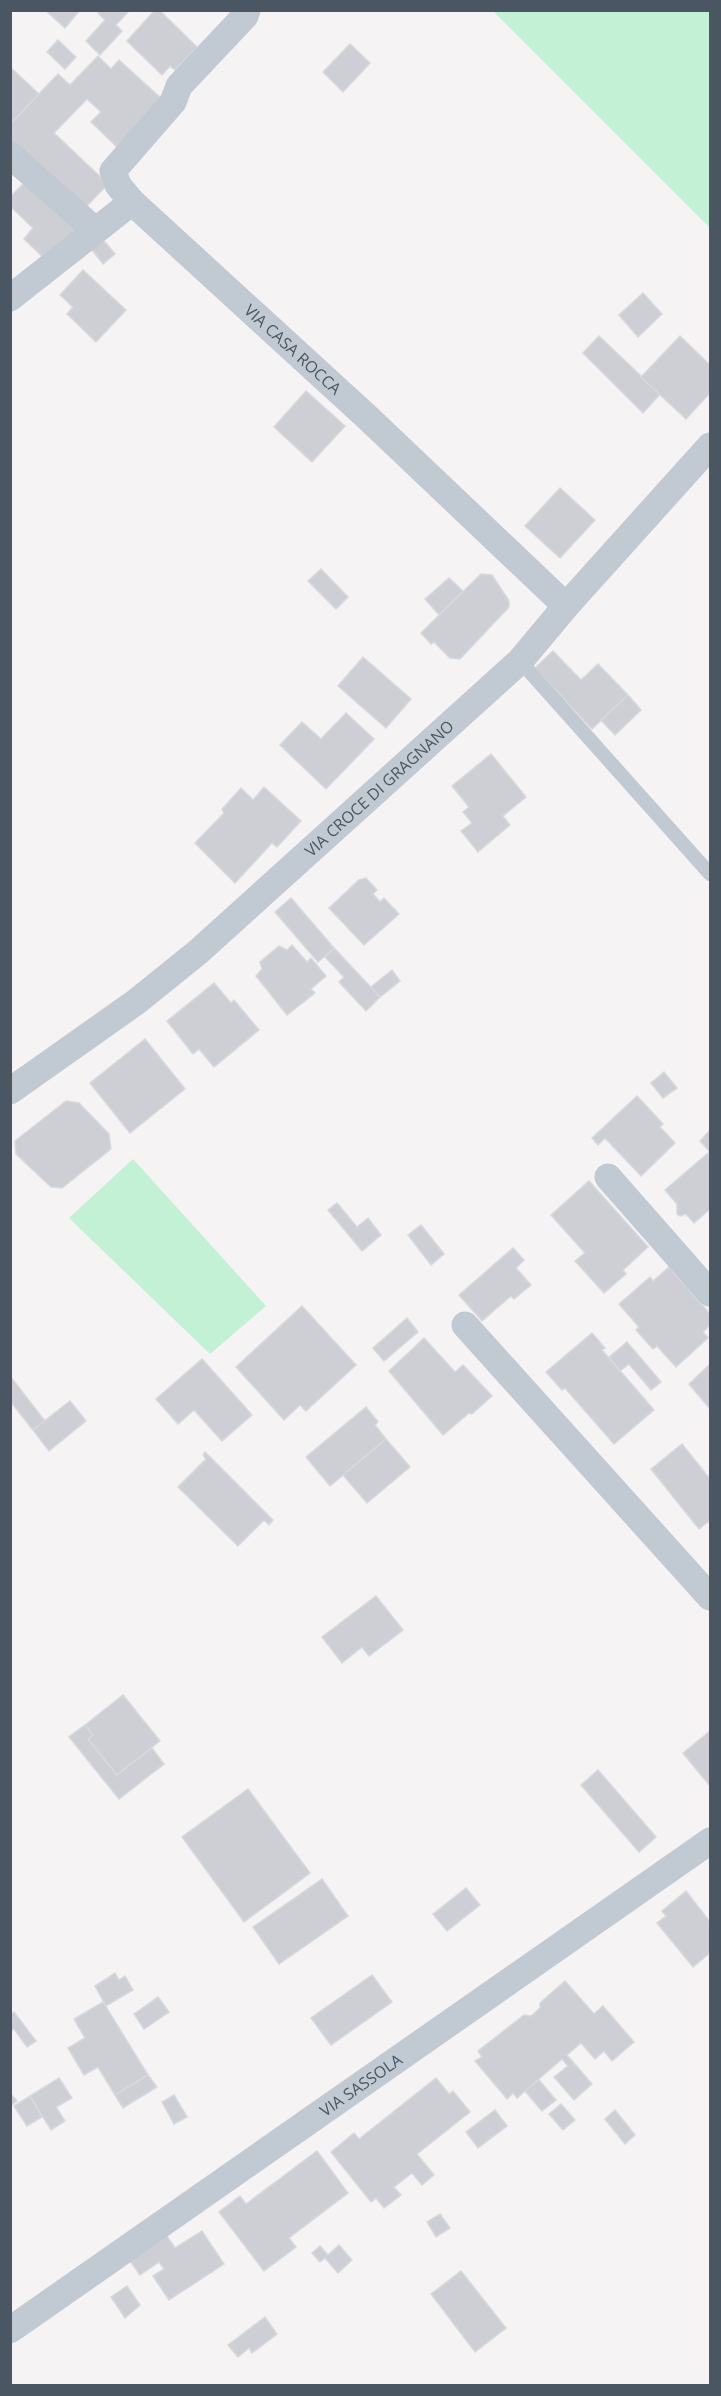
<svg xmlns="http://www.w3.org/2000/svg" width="721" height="2396" font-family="'Open Sans',sans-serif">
<rect width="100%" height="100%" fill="#f5f3f3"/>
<!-- green -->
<g fill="#c3f1d5">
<path d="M493 11H710V228Z"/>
<path d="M133 1159 266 1306 210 1354 69 1218Z"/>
</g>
<!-- building -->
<g fill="#cdcfd5" stroke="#d7d9de" stroke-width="1.5">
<path d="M45 10H80L65 28Z"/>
<path d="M100 10 128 12 116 25 122 31 100 55 86 41 105 20 98 13Z"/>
<path d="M155 10H159L197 47 175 70 170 66 162 75 127 41Z"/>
<path d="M58 40 76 57 65 69 47 52Z"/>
<path d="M350 44 370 63 343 92 323 72Z"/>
<path d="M98 56 111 69 119 60 164 101 119 149 91 122 101 112 87 99 54 133 108 184 81 212 10 145V124L58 74 70 85Z"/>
<path d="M10 67 39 94 13 121 10 117Z"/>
<path d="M28 179 85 228 46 260 24 239 33 228 10 206V197Z"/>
<path d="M100 236 115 254 103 264 89 246Z"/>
<path d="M83 270 126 310 96 342 67 314 73 307 60 295Z"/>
<path d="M643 293 662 314 638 337 619 315Z"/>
<path d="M599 336 660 394 643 413 583 353Z"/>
<path d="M680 336 710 365V393L686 419 641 377Z"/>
<path d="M306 391 345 426 312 462 274 427Z"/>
<path d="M560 488 595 520 560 558 525 526Z"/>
<path d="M321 569 348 597 336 609 308 581Z"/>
<path d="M481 574 492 575 509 601V607L460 659 450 658 434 642 431 644 421 633Z"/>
<path d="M449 578 463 591 439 615 425 599Z"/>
<path d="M553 651 581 680 598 664 628 695 592 729 535 668Z"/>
<path d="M363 657 411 699 386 728 338 686Z"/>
<path d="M628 695 641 710 615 735 601 720Z"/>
<path d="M346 713 374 739 326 789 280 745 302 722 321 739Z"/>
<path d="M491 754 526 797 503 816 510 825 478 852 461 831 472 823 463 812 469 807 452 786Z"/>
<path d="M264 787 301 821 277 847 272 843 235 883 195 843 224 813 222 809 241 788 253 800Z"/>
<path d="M366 878 377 890 373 894 380 902 384 898 399 914 364 945 329 908 359 880Z"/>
<path d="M291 898 334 948 318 962 275 912Z"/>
<path d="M292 945 307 962 311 958 326 976 311 989 315 993 287 1015 256 976 262 969 260 962 279 946 287 950Z"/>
<path d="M334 948 380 997 366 1011 339 982 344 977 325 957Z"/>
<path d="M392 970 400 981 380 997 371 987Z"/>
<path d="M214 983 231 1003 234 1000 259 1030 214 1067 199 1049 193 1054 167 1021Z"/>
<path d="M145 1039 185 1089 130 1133 90 1083Z"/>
<path d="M664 1072 677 1088 663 1098 651 1083Z"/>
<path d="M637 1096 663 1124 660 1127 675 1143 641 1176 605 1138 598 1145 592 1138Z"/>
<path d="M66 1101 79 1103 109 1134 111 1149 62 1188 51 1187 16 1154 15 1141Z"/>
<path d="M710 1130V1152L700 1141Z"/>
<path d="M708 1153 710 1156V1209L694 1223 686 1214 680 1216 677 1214V1204L665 1190Z"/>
<path d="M589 1181 648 1247 623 1270 626 1274 604 1293 575 1261 585 1253 551 1215Z"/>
<path d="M337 1203 357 1227 368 1218 381 1235 362 1251 328 1210Z"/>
<path d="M421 1225 444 1254 431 1265 408 1235Z"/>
<path d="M513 1248 524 1260 516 1268 531 1285 514 1299 511 1296 482 1321 459 1295Z"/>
<path d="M669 1267 710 1314V1325L703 1332 708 1338 676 1367 657 1346 653 1349 636 1330 639 1327 619 1304 650 1277 653 1281Z"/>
<path d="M302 1306 356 1365 306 1411 300 1405 284 1420 236 1367Z"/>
<path d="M407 1318 418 1332 384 1361 373 1348Z"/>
<path d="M592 1333 605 1348 602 1350 654 1410 614 1444 565 1388 562 1390 546 1372Z"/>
<path d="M424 1338 455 1372 463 1365 492 1396 472 1414 469 1413 443 1435 389 1371Z"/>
<path d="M627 1342 661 1382 651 1390 629 1364 620 1371 609 1357Z"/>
<path d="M202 1359 252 1415 222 1441 194 1410 178 1424 156 1399Z"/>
<path d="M710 1364V1409L689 1384Z"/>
<path d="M10 1376 45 1421 33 1430 10 1401Z"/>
<path d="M70 1401 86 1421 49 1451 33 1430Z"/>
<path d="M366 1407 378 1422 375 1425 386 1439 330 1486 306 1457Z"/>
<path d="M386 1439 410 1467 367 1503 343 1475Z"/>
<path d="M682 1444 710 1479V1520L699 1529 651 1469Z"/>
<path d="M205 1452 273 1520 269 1525 264 1520 238 1546 178 1487 206 1459 203 1455Z"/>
<path d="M376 1596 403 1630 369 1656 362 1647 342 1663 322 1637Z"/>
<path d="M123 1695 160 1741 117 1775 88 1739 93 1735 85 1725Z"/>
<path d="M85 1725 93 1735 88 1739 117 1775 152 1748 164 1764 119 1799 69 1737Z"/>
<path d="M710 1731V1786L683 1753Z"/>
<path d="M598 1770 656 1837 639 1852 581 1785Z"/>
<path d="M248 1789 310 1873 244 1922 182 1837Z"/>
<path d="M322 1879 348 1916 279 1964 253 1927Z"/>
<path d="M466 1888 480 1905 447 1931 433 1914Z"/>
<path d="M686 1891 710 1922V1953L693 1967 657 1923 666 1916 662 1911Z"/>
<path d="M115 1973 119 1980 125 1976 133 1990 106 2006 95 1986Z"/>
<path d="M372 1975 392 2002 331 2045 311 2018Z"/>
<path d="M565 1981 594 2014 603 2006 634 2042 612 2061 604 2051 595 2059 581 2043 567 2055 592 2084 574 2100 554 2077 568 2066 562 2059 517 2098 513 2093 507 2099 475 2061 482 2057 478 2051 524 2015 531 2016 540 2008V2003Z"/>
<path d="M158 1997 169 2012 144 2029 134 2014Z"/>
<path d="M103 2002 148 2075 115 2095 98 2067 84 2075 68 2048 85 2038 74 2019Z"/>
<path d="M14 2012 36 2041 27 2047 14 2029 10 2032V2015Z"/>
<path d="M148 2075 157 2087 123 2108 115 2095Z"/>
<path d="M59 2078 72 2098 56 2107 65 2121 51 2130 30 2096Z"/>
<path d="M436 2078 449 2094 453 2091 470 2112 417 2154 434 2175 422 2185 412 2173 394 2187 401 2195 384 2208 376 2198 371 2202 331 2152 354 2133 359 2139Z"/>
<path d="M539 2080 556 2100 542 2111 525 2091Z"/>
<path d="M10 2093 17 2101 10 2106Z"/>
<path d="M174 2095 187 2117 174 2124 162 2102Z"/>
<path d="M30 2096 42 2117 27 2126 14 2106Z"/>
<path d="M561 2104 575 2120 563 2130 549 2114Z"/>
<path d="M495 2110 507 2126 478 2148 466 2132Z"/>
<path d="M615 2110 635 2135 625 2144 605 2119Z"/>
<path d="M317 2151 348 2193 289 2238 296 2247 264 2271 219 2212 240 2196 246 2204Z"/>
<path d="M440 2214 450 2228 436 2237 427 2222Z"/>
<path d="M161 2227 175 2248 202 2231 224 2264 169 2300 153 2276 164 2269 159 2262 140 2275 124 2252Z"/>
<path d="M339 2245 352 2260 338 2273 325 2258 320 2262 312 2253 320 2246 328 2255Z"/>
<path d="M461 2271 506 2328 475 2352 431 2294Z"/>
<path d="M127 2286 140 2305 125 2318 111 2297Z"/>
<path d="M265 2317 277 2334 252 2353 249 2348 238 2357 228 2345Z"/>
</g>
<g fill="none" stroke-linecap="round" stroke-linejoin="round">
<!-- service -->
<path stroke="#c1cad2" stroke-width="14" d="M520 661 710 874"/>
<!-- minor -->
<g stroke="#c1cad2" stroke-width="27">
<path id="s1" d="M247 10 245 16 179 86 173 102 113 171 118 185 132 202 367 417 566 606"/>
<path d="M10 155 95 230"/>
<path d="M10 298 132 202"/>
<path id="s2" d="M10 1091 136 1002 198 952 520 661 566 606 710 446"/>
<path d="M608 1177 710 1293"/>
<path d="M465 1325 710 1597"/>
<path id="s3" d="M10 2330 710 1841"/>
</g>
</g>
<g text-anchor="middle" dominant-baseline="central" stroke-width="6" stroke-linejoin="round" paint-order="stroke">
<!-- street labels -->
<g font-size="16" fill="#4a5661" stroke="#fff">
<text stroke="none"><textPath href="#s1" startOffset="466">VIA CASA ROCCA</textPath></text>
<text stroke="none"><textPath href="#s2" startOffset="478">VIA CROCE DI GRAGNANO</textPath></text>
<text stroke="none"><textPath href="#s3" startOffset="428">VIA SASSOLA</textPath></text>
</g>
</g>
<!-- border -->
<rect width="721" height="2396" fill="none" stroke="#4a5661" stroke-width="24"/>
</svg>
